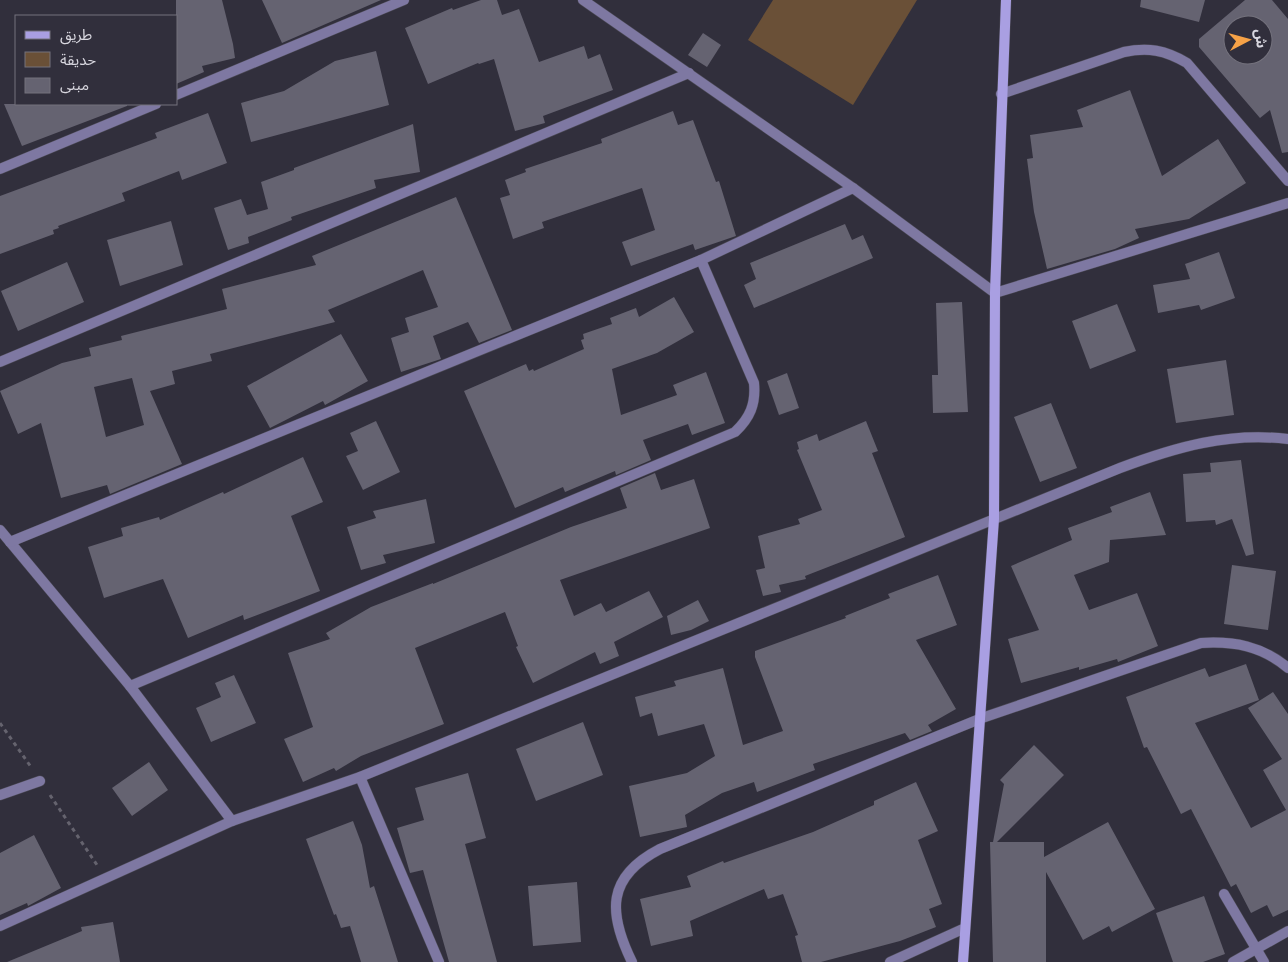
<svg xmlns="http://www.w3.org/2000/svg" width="1288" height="962" font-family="'Asap Condensed','Noto Sans Arabic',sans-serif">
<rect width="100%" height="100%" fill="#312f3c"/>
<!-- green -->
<path fill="#6a5037" d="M773 0H917L853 105 748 40Z"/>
<!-- building -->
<g fill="#656371" fill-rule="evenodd">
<path d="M176 0H222L233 44 235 58 202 66 204 72 176 84Z"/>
<path d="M262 0H381L282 43Z"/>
<path d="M481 0H497L502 15 519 9 539 62 584 46 588 59 600 54 613 90 543 116 545 123 515 131 494 59 479 64 478 63 428 84 405 28 452 8 453 10Z"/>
<path d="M1141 0H1205L1199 22 1140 7Z"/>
<path d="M1245 0H1272L1288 19V152L1282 153 1270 110 1260 118 1199 47V39ZM1233 25H1263V55H1233Z"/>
<path d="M703 33 721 45 707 67 688 55Z"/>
<path d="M376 51 389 105 251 142 241 103 284 91 335 61Z"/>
<path d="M1130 90 1162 176 1218 139 1246 183 1189 219 1135 229 1139 238 1115 249 1047 269 1034 212 1027 159 1033 158 1030 135 1083 127 1077 110Z"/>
<path d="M4 104H127V106L22 146Z"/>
<path d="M673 111 678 125 693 120 716 182 719 181 736 236 695 250 693 244 631 266 622 242 655 230 642 188 542 222 544 228 513 239 500 198 510 195 505 180 526 172 525 169 602 143 601 139Z"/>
<path d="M208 113 227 163 182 180 179 171 122 193 125 201 58 226 59 228 53 230 54 234 0 254V196L157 138 155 133Z"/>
<path d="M413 124 420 172 374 180 376 188 291 217 292 220 248 237 249 243 228 250 214 208 241 199 247 215 268 209 261 182 294 170V168Z"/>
<path d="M456 197 512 330 479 343 468 322 433 336 441 359 401 372 391 338 409 332 405 318 438 307 423 270 328 310 335 322 210 354 212 361 172 371 175 384 150 391 182 464 110 494 107 485 61 498 41 423 18 434 0 391 62 363 91 356 89 348 122 340 121 336 227 309 222 289 316 265 312 256ZM132 378 144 425 106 437 94 387Z"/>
<path d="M171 221 183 265 120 286 107 240Z"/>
<path d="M845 224 852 240 863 235 873 258 754 308 744 285 756 279 750 263Z"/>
<path d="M1219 252 1235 298 1201 310 1199 305 1158 313 1153 285 1190 279 1185 264Z"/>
<path d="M67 262 84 302 18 331 1 291Z"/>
<path d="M674 297 694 332 657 353 612 369 621 415 677 395 673 385 706 372 725 423 692 435 688 424 643 440 651 460 616 475 615 471 565 492 563 487 515 508 464 391 526 364 529 371 533 369 534 371 584 349 581 340 584 339 583 334 612 324 610 318 636 308 639 317Z"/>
<path d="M962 302 968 412 933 413 932 375H938L936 303Z"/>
<path d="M1117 304 1136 351 1090 369 1072 321Z"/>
<path d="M341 334 368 381 325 405 323 401 270 428 247 386Z"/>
<path d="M1226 360 1234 415 1176 423 1167 369Z"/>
<path d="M787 373 799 408 779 415 767 381Z"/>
<path d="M1051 403 1077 468 1040 482 1014 417Z"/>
<path d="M376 421 400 472 363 490 346 456 358 451 350 433Z"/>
<path d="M866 421 878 451 872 453 905 537 805 576 806 579 779 585 781 592 763 596 756 570 765 568 758 536 800 524 798 519 822 510 797 450 799 449 797 442 817 434 819 441Z"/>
<path d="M303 457 323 502 291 516 320 591 244 620 243 615 188 638 163 579 104 598 88 547 123 536 121 528 159 517 160 520 223 492 224 494Z"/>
<path d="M1241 460 1254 554 1246 556 1232 519 1216 525 1215 520 1186 522 1183 474 1211 472 1210 463Z"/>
<path d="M655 473 661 490 694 479 710 528 560 580 574 616 601 603 606 612 649 591 663 617 614 642 619 656 600 664 595 652 533 683 516 647 518 646 505 612 415 648 444 724 361 756 336 771 334 768 303 782 284 739 313 727 288 653 330 639 326 633 371 607 433 583V584L571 527 627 508 620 488Z"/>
<path d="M1150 492 1166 535 1110 540 1109 562 1074 575 1089 610 1137 593 1158 646 1118 662 1117 659 1079 670V667L1021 683 1008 639 1039 630 1011 566 1072 540 1068 528 1112 512 1110 507Z"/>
<path d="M426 499 435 543 383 555 386 563 361 570 347 527 376 518 373 511Z"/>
<path d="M1232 565 1276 571 1268 630 1224 624Z"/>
<path d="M938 575 957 625 916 640 956 709 928 725 932 731 910 740 905 733 813 764 815 770 757 792 754 782 722 793 685 815 687 827 640 837 629 786 687 773 715 756 704 724 658 736 652 713 640 717 635 697 676 686 674 681 723 668 743 745 783 731 755 657V651L846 618 845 616 890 598 888 594Z"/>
<path d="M698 600 709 621 691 630 671 635 667 616Z"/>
<path d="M1246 664 1259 700 1195 723 1251 828 1286 810 1263 770 1282 759 1248 708 1273 692 1288 714V910L1273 917 1267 905 1251 913 1236 884 1231 887 1191 809 1181 814 1147 747 1144 748 1126 697 1205 668 1209 677Z"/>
<path d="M234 675 256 723 211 742 196 708 221 697 215 683Z"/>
<path d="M583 722 603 775 536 801 516 749Z"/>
<path d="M1034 745 1064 775 997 842H1044V857L1108 822 1155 909 1112 932 1109 926 1083 940 1046 872V962H993L990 842H993L1004 784 1000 780Z"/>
<path d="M149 762 168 790 132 816 112 788Z"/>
<path d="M468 773 486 838 465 844 497 962H449L423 870 410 873 397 828 424 820 415 788Z"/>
<path d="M916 782 938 831 918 840 942 904 929 909 936 927 900 941 821 962H802L795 936 798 935 783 894 768 899 764 889 690 921 693 936 651 946 640 899 691 887 687 876 723 861 724 863 813 832 874 805V801Z"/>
<path d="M353 821 362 845 370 888 374 886 398 962H361L350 926 341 928 336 914 334 915 306 839Z"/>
<path d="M34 835 61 888 28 906 27 903 0 915V853Z"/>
<path d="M577 882 581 942 533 946 528 886Z"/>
<path d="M1204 896 1225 954 1203 962H1173L1156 913Z"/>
<path d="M113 922 120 962H7L82 931 81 927Z"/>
</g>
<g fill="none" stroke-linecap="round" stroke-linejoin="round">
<!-- street casing -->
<g stroke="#4c4a56" stroke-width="11">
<g id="street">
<path d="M583 0 853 188 995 293 1288 203"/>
<path d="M1001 94 1124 52C1148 47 1165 50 1187 63L1288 181"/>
<path d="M176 95 404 0"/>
<path d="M0 169 156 104"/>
<path d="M0 362 689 73"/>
<path d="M0 530 130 686 232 821"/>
<path d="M10 542 701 260 853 188"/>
<path d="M130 686 735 432C750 418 756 404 754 383L701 260"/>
<path d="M360 777 439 962"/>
<path d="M0 795 40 781"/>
<path d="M1224 894 1264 962"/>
<path d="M0 926 232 821 360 777 1120 468C1176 447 1228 432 1288 439"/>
<path d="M632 962C608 913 606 877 660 849L982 718 1201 643C1234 641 1262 646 1288 668"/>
<path d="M890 962 965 928"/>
<path d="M1233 962 1288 931"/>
</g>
</g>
<!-- secondary casing -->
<g stroke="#4c4a56" stroke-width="11">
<path id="secondary" d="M963 962 994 519 995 293 1006 0"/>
</g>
<!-- path -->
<g stroke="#65636e" stroke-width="3" stroke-dasharray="4 4" stroke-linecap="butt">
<path d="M0 723 31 767"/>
<path d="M50 795 97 865"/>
</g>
<!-- street -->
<use href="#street" stroke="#7e78a2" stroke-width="10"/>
<!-- secondary -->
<use href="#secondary" stroke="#a99fe2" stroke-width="10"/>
</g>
<!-- legend -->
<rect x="15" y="15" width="162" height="90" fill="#312f3c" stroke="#74727d"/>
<rect x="25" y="31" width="25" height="8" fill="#a99fe2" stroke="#74727d"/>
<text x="60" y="40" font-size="15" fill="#d8d7df">طريق</text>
<rect x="25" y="52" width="25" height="15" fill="#6a5037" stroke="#74727d"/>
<text x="60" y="65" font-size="15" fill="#d8d7df">حديقة</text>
<rect x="25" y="78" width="25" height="15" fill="#656371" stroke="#74727d"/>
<text x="60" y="90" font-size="15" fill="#d8d7df">مبنى</text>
<!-- north arrow -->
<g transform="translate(1248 40) rotate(84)"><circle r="24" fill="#312f3c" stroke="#74727d"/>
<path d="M0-4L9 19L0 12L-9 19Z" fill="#f6a247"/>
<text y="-8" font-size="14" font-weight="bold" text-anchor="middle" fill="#d8d7df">ش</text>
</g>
</svg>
